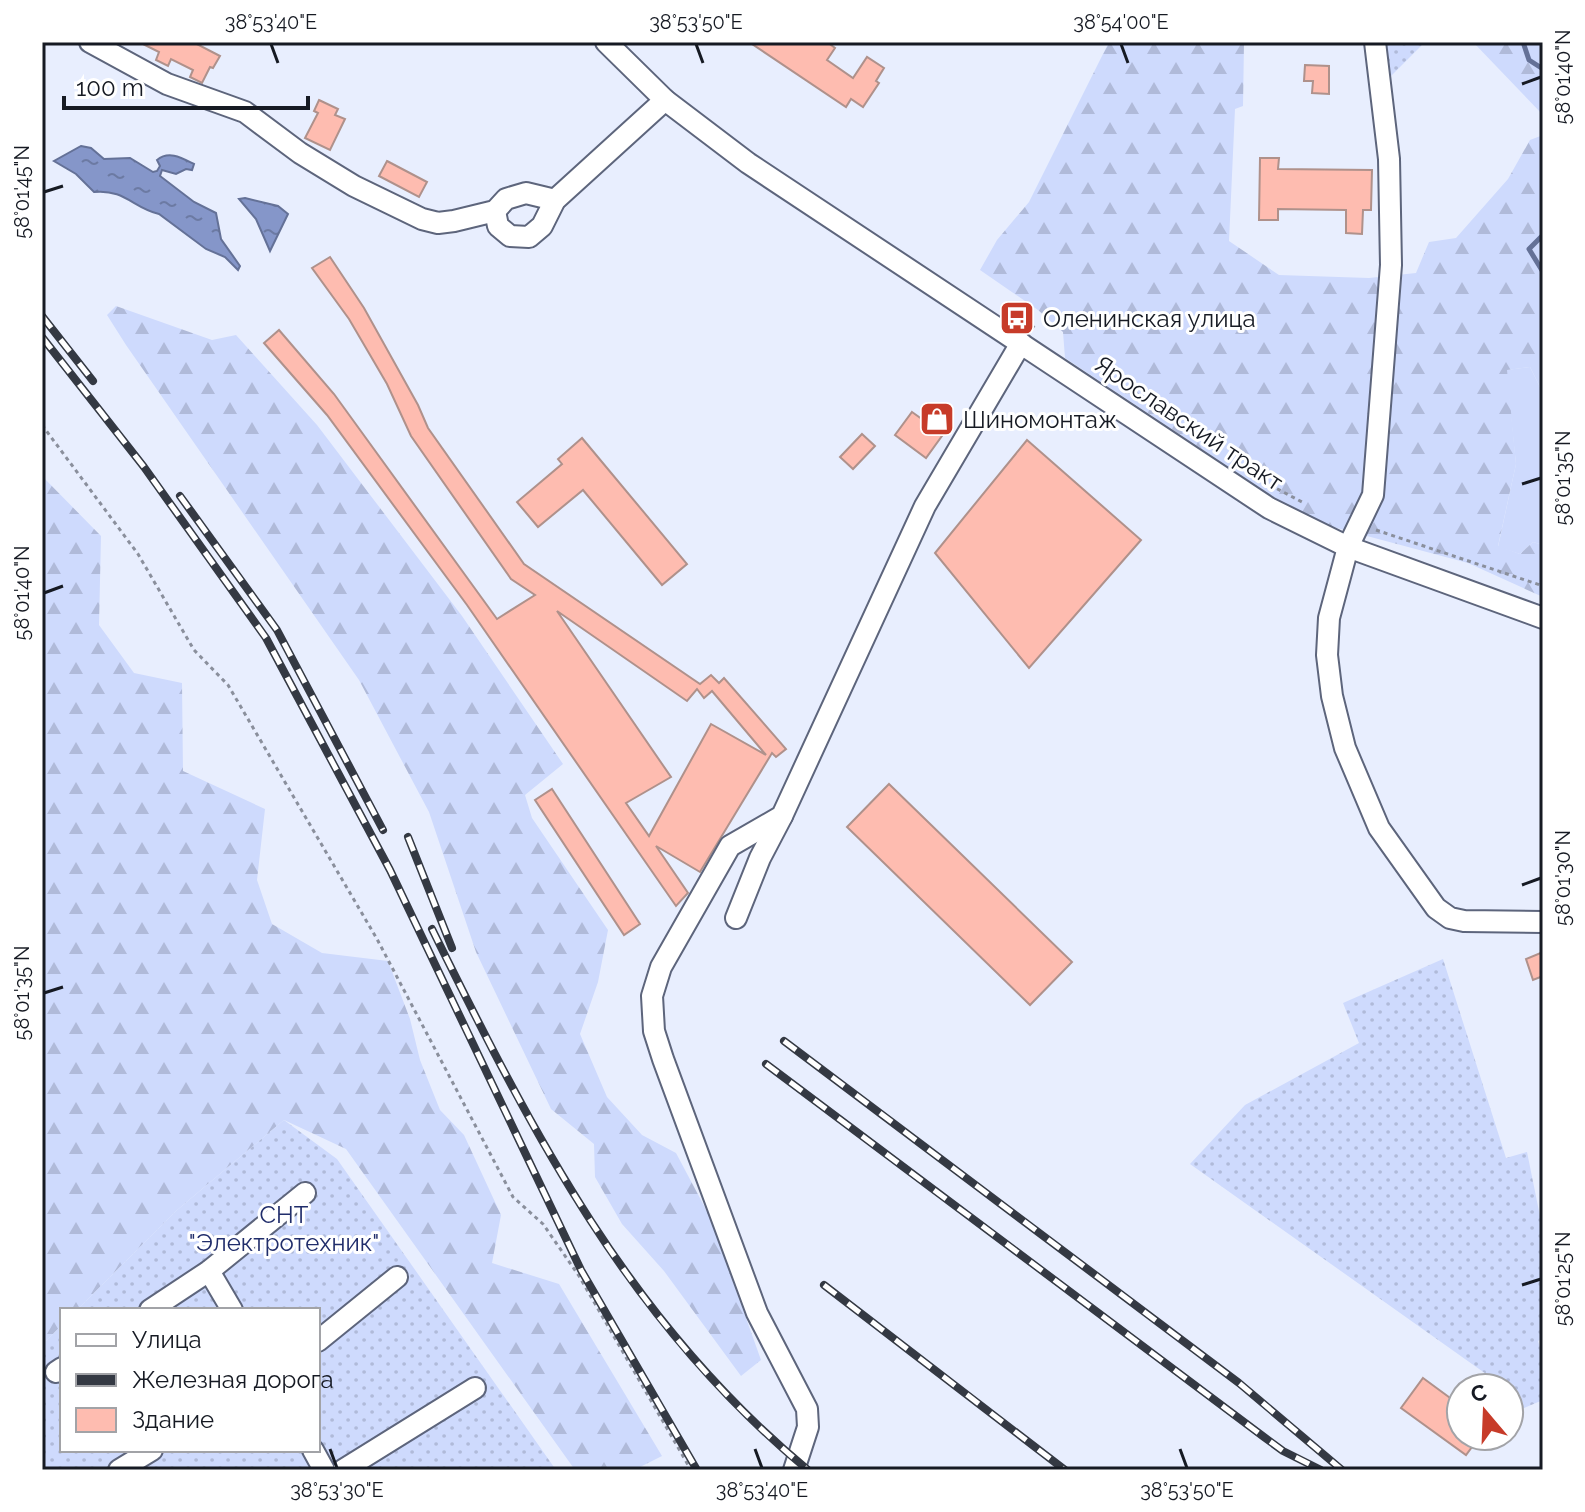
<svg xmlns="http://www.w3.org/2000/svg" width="1585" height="1512" font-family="Raleway,sans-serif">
<defs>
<pattern id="forest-firs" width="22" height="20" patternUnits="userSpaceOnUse" patternTransform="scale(2)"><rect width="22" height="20" fill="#cedafd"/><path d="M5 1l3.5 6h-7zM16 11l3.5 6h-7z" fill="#b0bad9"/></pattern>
<pattern id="garden-dots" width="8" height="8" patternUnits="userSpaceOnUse" patternTransform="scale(2)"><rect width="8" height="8" fill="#cedafd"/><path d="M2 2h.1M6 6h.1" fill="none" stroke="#b0bad9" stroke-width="1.8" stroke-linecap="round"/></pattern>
<pattern id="water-ripples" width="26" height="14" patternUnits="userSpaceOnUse" patternTransform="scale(2)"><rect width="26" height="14" fill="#8596c9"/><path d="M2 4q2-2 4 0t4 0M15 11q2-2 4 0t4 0" fill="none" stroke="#6c7aa3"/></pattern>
</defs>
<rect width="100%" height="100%" fill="#e8eefe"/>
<!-- green -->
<path fill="#cedafd" d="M1530 367 1543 393V545L1533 542 1520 554 1498 547 1516 464 1506 370Z"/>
<!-- forest -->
<g fill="url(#forest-firs)">
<path d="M1109 42H1244L1243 106 1235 109 1229 241 1279 275 1369 278 1416 273 1429 242 1456 238 1508 179 1530 140 1543 135V393L1530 367 1507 370 1516 464 1498 546 1520 554 1533 542 1543 545V597L1468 563 1322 524 1274 497 1065 358 1063 332 1038 310 980 270 997 240 1029 202Z"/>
<path d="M1473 42H1543V115Z"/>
<path d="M116 306 212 340 236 335 317 425 462 616 563 764 525 795 532 818 608 930 598 982 580 1034 607 1097 642 1135 676 1153 710 1217 761 1360 741 1376 664 1271 622 1224 595 1177 594 1144 551 1109 476 952 429 812 359 680 126 345 107 315Z"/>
<path d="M42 476 101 536 99 625 134 673 182 683 183 771 265 809 257 880 272 924 322 953 388 961 410 1019 420 1060 440 1110 464 1135 501 1215 492 1263 559 1284 662 1456 634 1470H575L346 1149 284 1120 176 1211 77 1310H62V1325L42 1345Z"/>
</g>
<!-- garden -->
<g fill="url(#garden-dots)">
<path d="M1385 42H1425L1390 77Z"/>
<path d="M1443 959 1506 1158 1527 1152 1543 1231V1338L1538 1341 1543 1357V1400L1517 1411 1509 1399V1388H1501L1496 1381 1190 1164 1245 1105 1359 1043 1343 1003Z"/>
<path d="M284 1120 337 1159 556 1470H44L42 1345 62 1325V1450H318V1310H77L176 1211Z"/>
</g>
<!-- water -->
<g fill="url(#water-ripples)" stroke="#647197" stroke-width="2">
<path d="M81 146 91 148 104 159 130 158 153 172 157 171 160 166 157 160C169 150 182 158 194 164L192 170 186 169 176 174 162 170 160 176 194 202 216 213 221 239 240 266 238 270 225 257 206 249 159 214C133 208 125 189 94 192L76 174 54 161Z"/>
<path d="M245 198 278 206 288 214 270 251 256 219 239 199Z"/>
</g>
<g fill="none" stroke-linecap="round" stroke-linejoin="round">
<!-- stream -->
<g stroke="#647197" stroke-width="5">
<path d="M1523 42 1529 60 1543 69"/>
<path d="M1543 235 1529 249 1543 272"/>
</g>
</g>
<!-- building -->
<g fill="#febcb0" stroke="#af918b" stroke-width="2" fill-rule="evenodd">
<path d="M139 42H193L220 56 213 68 210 67 202 83 190 77 193 70 171 59 168 66 156 60 159 52Z"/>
<path d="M749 42H827L835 48 827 60 853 78 867 57 884 68 876 81 879 83 863 107 851 99 846 107Z"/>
<path d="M1305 65 1329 66V94L1312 93 1313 81H1304Z"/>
<path d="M319 100 338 109 335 115 345 119 330 150 305 138 318 113 314 111Z"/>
<path d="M1260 158H1279L1278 169 1372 170 1371 210H1363L1362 234 1346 233V210L1278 209V220H1259Z"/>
<path d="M387 161 427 182 419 197 379 176Z"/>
<path d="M330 257 364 308 418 405 428 428 524 564 700 684 711 675 719 683 724 678 786 749 776 757 772 753 700 872 656 846 688 893 676 906 467 605 327 415 264 343 279 330 334 394 497 619 535 595 511 579 411 436 387 384 349 319 312 268ZM557 611 687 701 697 689 704 698 712 691 766 755 711 724 649 836 626 803 671 777Z"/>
<path d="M912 412 929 424 938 412 952 422 926 458 895 435Z"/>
<path d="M862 434 875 446 853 469 840 457Z"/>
<path d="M582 438 687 564 662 585 583 490 538 527 517 502 562 464 558 459Z"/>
<path d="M1027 440 1141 540 1029 668 935 553Z"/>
<path d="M889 784 1072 962 1030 1005 847 827Z"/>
<path d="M552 789 640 924 624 935 535 800Z"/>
<path d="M1543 952V976L1533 980 1526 959Z"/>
<path d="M1423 1378 1461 1406V1436H1480L1466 1455 1401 1408Z"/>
</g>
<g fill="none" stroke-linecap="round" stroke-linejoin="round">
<!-- minor casing -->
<g stroke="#5d657c" stroke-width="24">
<g id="minor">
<path d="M90 42 167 84 245 112 300 153 354 186 422 219 438 223 454 221 495 211 506 199 526 193 555 200"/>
<path d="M606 42 665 100 748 163 1269 508 1348 547 1543 618"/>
<path d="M1375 42 1389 159 1391 265 1373 495 1348 547 1329 618 1327 655 1332 696 1345 748 1379 828 1436 908 1450 918 1464 921 1543 922"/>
<path d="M495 211 498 226 510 236 529 237 542 226 555 200 665 100"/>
<path d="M736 918 760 858 782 816"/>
<path d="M209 1271 232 1310"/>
<path d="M150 1310 209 1271 305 1193"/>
<path d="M318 1341 397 1277"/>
<path d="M56 1372 62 1368"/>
<path d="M313 1450 324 1470"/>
<path d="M119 1470 152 1450"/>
<path d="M343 1470 475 1388"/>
<path d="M794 1470 808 1427 807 1409 757 1313 663 1059 654 1031 652 996 661 967 730 846 782 816 925 506 1021 343"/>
</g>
</g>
<!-- path -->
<g stroke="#8a8f9c" stroke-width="3" stroke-dasharray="4 4" stroke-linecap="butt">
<path d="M1004 310C1019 313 1027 319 1037 331"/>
<path d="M42 425 138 554 194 650 228 685 377 939 513 1197 543 1224 579 1276 691 1470"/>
<path d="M1270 485 1302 502"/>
<path d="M1376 530 1543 586"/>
</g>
<!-- minor -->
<use href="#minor" stroke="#fff" stroke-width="20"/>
<!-- rail casing -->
<g stroke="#343943" stroke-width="8">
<g id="rail">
<path d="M42 316 93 381"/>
<path d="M42 337 144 467 266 638 390 870 581 1270 697 1470"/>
<path d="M180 496 277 630 383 830"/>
<path d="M408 837 452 948"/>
<path d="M432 929C533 1134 629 1322 808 1470"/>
<path d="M784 1041 1239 1383 1342 1470"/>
<path d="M766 1064 1264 1437 1283 1451 1321 1470"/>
<path d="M824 1285 1065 1470"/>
</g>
</g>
<!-- rail -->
<use href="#rail" stroke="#fff" stroke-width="5" stroke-dasharray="15" stroke-linecap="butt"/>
</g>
<!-- ticks -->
<path fill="none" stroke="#161a23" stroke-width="3" d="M271 44 278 63M696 44 703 63M1121 44 1128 63M1522 84 1541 77M44 192 63 186M1522 484 1541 478M44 593 63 586M1522 885 1541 878M44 993 63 987M1522 1285 1541 1279M330 1449 337 1468M755 1449 762 1468M1180 1449 1187 1468"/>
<!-- icons -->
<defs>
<g id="bus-square" transform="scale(1.8)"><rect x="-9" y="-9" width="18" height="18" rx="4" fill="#c73b29" stroke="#fff"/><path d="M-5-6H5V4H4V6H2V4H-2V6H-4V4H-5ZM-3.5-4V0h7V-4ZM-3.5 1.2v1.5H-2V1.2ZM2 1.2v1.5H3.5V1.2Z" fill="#fff"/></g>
<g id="shop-square" transform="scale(1.8)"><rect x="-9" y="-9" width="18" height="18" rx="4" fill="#c73b29" stroke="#fff"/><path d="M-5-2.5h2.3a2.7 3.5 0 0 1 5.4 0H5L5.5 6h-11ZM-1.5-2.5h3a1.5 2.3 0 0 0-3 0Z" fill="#fff"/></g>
</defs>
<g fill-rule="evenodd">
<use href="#bus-square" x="1017" y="318"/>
<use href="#shop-square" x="937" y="419"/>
</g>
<g text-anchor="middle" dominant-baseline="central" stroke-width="6" stroke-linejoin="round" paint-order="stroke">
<!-- poi labels -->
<g font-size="24" fill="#161a23" stroke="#fff" text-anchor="start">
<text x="1043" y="318">Оленинская улица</text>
<text x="963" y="419">Шиномонтаж</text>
</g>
<!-- street labels -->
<g font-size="24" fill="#161a23" stroke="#fff">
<text transform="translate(1189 423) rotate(34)">Ярославский тракт</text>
</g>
<!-- park labels -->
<g font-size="24" fill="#202d6b" stroke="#fff">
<text x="284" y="1214">СНТ<tspan x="284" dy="28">"Электротехник"</tspan></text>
</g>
</g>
<!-- border -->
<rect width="1585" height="1512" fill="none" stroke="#ffffff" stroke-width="88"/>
<!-- legend -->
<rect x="60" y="1308" width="260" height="144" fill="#ffffff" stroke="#a2a3a7" stroke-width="2"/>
<rect x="76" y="1334" width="40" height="12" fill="#ffffff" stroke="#a2a3a7" stroke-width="2"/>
<text x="132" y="1348" font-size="24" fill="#161a23">Улица</text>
<rect x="76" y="1374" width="40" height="12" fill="#343943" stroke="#a2a3a7" stroke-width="2"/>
<text x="132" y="1388" font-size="24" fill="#161a23">Железная дорога</text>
<rect x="76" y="1408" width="40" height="24" fill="#febcb0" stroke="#a2a3a7" stroke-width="2"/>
<text x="132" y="1428" font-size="24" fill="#161a23">Здание</text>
<!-- north arrow -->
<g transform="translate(1485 1412) rotate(341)"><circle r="38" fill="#ffffff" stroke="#a2a3a7" stroke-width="2"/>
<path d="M0-6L14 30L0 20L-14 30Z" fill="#c73b29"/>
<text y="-12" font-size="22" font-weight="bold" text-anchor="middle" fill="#161a23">С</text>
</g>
<!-- scale -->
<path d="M64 96v12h244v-12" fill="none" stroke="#161a23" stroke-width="4"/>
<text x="76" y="96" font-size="24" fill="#161a23" stroke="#ffffff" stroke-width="6" paint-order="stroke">100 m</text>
<rect x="44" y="44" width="1497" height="1424" fill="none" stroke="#161a23" stroke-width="3"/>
<g font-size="20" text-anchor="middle" fill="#161a23">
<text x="271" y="29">38°53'40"E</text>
<text x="696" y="29">38°53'50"E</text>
<text x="1121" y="29">38°54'00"E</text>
<text transform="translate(1563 77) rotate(-90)" y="7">58°01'40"N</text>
<text transform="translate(22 192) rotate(-90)" y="7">58°01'45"N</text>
<text transform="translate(1563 478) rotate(-90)" y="7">58°01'35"N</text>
<text transform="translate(22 593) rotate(-90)" y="7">58°01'40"N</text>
<text transform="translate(1563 878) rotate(-90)" y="7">58°01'30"N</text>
<text transform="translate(22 993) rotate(-90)" y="7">58°01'35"N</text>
<text transform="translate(1563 1279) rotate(-90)" y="7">58°01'25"N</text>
<text x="337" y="1497">38°53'30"E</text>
<text x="762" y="1497">38°53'40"E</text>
<text x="1187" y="1497">38°53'50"E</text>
</g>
</svg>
